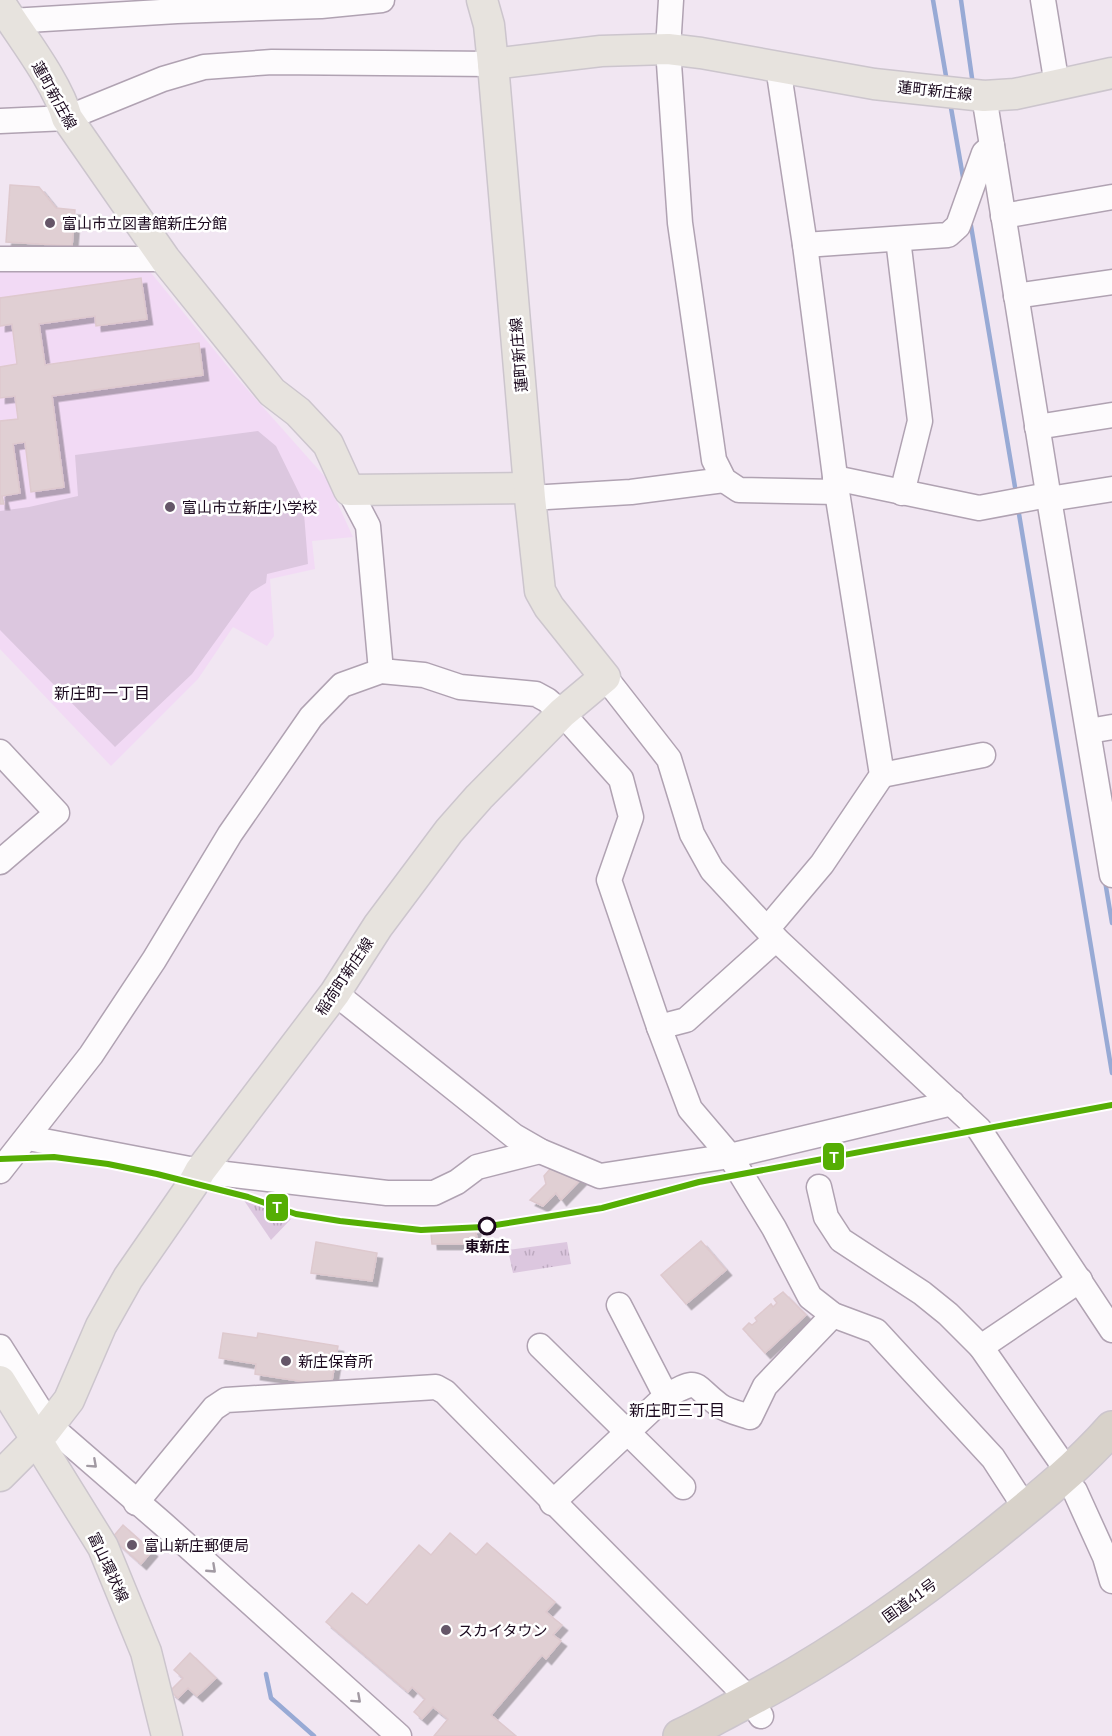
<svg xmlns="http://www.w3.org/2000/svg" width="1112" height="1736" font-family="Lato,'Noto Sans JP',sans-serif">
<defs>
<pattern id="grass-tufts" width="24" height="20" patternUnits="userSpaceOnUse" patternTransform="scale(1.5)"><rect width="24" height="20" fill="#dcc7df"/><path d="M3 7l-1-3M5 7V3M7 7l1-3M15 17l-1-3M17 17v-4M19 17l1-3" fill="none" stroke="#bca9bf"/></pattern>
<filter id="shadow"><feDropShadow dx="5.5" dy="5.5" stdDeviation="0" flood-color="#0004"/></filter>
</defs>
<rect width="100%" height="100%" fill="#f1e6f2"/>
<!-- built -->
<path fill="#f2daf5" d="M0 268H147L238 379 326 478 353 537 312 541 315 569 270 579 274 636 267 646 233 627 198 679 111 766 0 649Z"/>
<!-- grass -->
<g fill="url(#grass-tufts)">
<path d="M243 1199 291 1219 271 1240Z"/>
<path d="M567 1242 571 1264 513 1273 508 1250Z"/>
</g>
<!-- pitch -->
<path fill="#dcc7df" d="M258 431 276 446 303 501 308 564 267 574 266 583 251 592 192 674 115 747 0 630V511L29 507 78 496 75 455Z"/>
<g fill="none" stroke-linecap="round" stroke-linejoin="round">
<!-- stream -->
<g stroke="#98aad5" stroke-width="4.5">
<path d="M933 0 947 82"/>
<path d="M961 0 973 85"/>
<path d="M950 102 964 183"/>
<path d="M970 220 1016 493"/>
<path d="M1018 508 1112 1073"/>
<path d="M1105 881 1112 923"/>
<path d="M266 1674 271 1698 314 1736"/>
</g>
</g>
<!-- building -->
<g fill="#e0cfd3" stroke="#dec9ce" stroke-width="1.5" filter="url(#shadow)">
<path d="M10 185 39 187 56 208 75 210 72 246 6 242Z"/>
<path d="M141 278 147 319 96 326 95 316 39 324 45 365 199 343 203 375 52 396 64 487 31 492 25 442 13 444 20 493 2 496 4 504H0V421L18 419 15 396 0 398V367L17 364 12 324 0 326V298Z"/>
<path d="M557 1161 581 1179 561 1200 556 1193 543 1206 530 1200 546 1184 544 1176Z"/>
<path d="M475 1228 478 1244H432L431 1233Z"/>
<path d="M701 1241 726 1270 686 1304 661 1275Z"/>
<path d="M316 1242 377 1253 372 1281 311 1273Z"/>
<path d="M783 1292 806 1315 765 1353 743 1329 749 1323 752 1325 757 1321 755 1318 771 1304 773 1307 777 1303 774 1299Z"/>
<path d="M223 1333 257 1338 258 1333 338 1346 331 1386 255 1374 256 1364 219 1358Z"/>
<path d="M123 1525 152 1551 141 1564 112 1538Z"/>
<path d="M450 1533 476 1555 487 1543 555 1602 546 1612 562 1625 553 1635 561 1641 546 1659 542 1655 491 1715 516 1736H434L448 1719 433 1707 422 1719 414 1712 425 1699 412 1687 408 1692 326 1622 352 1593 367 1605 419 1545 431 1555Z"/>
<path d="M190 1653 216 1678 197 1696 188 1688 178 1698 170 1691 183 1678 174 1670Z"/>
</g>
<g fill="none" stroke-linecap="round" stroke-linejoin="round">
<!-- minor casing -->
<g stroke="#b0a2b2" stroke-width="27">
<g id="minor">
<path d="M671 0 668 49 680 223 714 460 724 480 739 490 837 492"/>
<path d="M1043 0 1057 85"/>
<path d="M11 21 177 11 321 6 382 0"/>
<path d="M984 96 1049 499 1112 875"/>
<path d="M0 121 67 118 163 79 204 67 272 62 493 64"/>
<path d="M1003 216 1112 197"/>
<path d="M898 239 920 421 902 493"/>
<path d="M805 245 948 235 958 226 984 153 992 146"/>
<path d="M0 259H165"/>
<path d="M1016 296 1112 282"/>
<path d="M1037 427 1112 415"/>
<path d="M835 478 979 508 1048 495"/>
<path d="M349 490 368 526 381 671"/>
<path d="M530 498 631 492 724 480"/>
<path d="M1049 499 1112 489"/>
<path d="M605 677 669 759 692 834 712 870 776 939 979 1129 1112 1330"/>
<path d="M1089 731 1112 727"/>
<path d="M0 752 57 813 0 862"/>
<path d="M882 775 983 755"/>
<path d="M768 928 822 864 882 775 837 492 805 245 778 67"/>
<path d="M335 993 514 1136 540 1151 600 1176 730 1156 952 1103"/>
<path d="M659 1027 686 1020 776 939"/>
<path d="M28 1138 200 1171 387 1193H434L457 1182 477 1167 540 1151"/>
<path d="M0 1171 91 1055 154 960 230 834 311 717 342 685 381 671 424 675 460 687 536 694 547 700 562 713 621 779 631 817 609 880 659 1027 690 1109 730 1156 774 1228 810 1297 833 1315 876 1331 993 1458 1026 1509"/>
<path d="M819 1187 826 1217 841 1240 922 1293 948 1314 981 1347 1080 1280"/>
<path d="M619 1305 666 1396"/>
<path d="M540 1346 683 1487"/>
<path d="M0 1347 50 1426 163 1524 399 1736"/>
<path d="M981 1347 1068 1472"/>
<path d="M1075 1491 1105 1557 1112 1581"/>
<path d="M136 1503 214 1408 226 1400 436 1387 445 1392 750 1700 761 1716"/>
<path d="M552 1503 666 1396C701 1377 691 1384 719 1405 727 1411 741 1414 750 1417L765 1386 833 1315"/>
</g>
</g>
<!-- major casing -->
<g stroke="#ccc5cd" stroke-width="33">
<g id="major">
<path d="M0 3C20 35 58 83 67 118L165 259 272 392 298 412 328 444 349 490 529 488"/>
<path d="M493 64 601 51 668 49 701 53 874 84 984 96 1015 94 1112 73"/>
<path d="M0 1381 103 1547 146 1652 167 1736"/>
<path d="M0 1476 45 1431 69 1400 101 1326 128 1278 193 1184 200 1171 335 993 378 926 449 831 479 797 562 713 605 677 549 607 540 591 530 498 493 64 489 25 482 0"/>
</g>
</g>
<!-- highway casing -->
<g stroke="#ccc5cd" stroke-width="36">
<path id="highway" d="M680 1736C698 1728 715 1718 732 1709 824 1662 907 1604 987 1540 1030 1505 1075 1470 1112 1428"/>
</g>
<!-- minor -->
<use href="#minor" stroke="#fdfbfd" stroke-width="24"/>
<!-- major -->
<use href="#major" stroke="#e7e3de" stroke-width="30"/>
<!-- highway -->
<use href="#highway" stroke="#d8d2ca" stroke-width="33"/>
<!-- rail-1 casing -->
<g stroke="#fff" stroke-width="10">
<path id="rail-1" d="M0 1159 54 1157 108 1164 157 1174 248 1197 296 1214 340 1221 421 1230 483 1227 602 1208 699 1182 1112 1105"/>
</g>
<!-- rail-1 -->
<use href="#rail-1" stroke="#55ae04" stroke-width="6"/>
</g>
<!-- one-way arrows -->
<defs><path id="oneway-chevron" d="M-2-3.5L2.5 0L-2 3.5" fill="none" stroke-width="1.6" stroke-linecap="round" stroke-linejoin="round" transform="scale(1.5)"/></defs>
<g stroke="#a29aa3">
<use href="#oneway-chevron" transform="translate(93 1464) rotate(42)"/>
<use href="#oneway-chevron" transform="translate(212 1569) rotate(43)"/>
<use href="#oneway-chevron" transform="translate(357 1699) rotate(42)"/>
</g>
<!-- markers -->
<g fill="#655668" stroke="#fff" stroke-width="2">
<circle cx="50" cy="223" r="6"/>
<circle cx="170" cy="507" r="6"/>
<circle cx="286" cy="1361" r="6"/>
<circle cx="132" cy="1545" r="6"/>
<circle cx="446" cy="1630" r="6"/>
</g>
<circle fill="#fff" stroke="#1a081d" stroke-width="3" cx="487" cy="1226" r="8"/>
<g text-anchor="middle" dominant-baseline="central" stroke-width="5" stroke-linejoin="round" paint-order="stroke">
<!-- street labels -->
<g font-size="15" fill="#1a081d" stroke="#fff">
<text transform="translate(935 90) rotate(6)">蓮町新庄線</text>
<text transform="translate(55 95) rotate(61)">蓮町新庄線</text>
<text transform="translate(518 355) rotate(-95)">蓮町新庄線</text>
<text transform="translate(344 976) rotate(-56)">稲荷町新庄線</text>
<text transform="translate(109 1567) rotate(65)">富山環状線</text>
<text transform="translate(909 1600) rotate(-36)">国道41号</text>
</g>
<!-- poi labels -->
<g font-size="15" fill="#1a081d" stroke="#fff" text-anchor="start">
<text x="62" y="223">富山市立図書館新庄分館</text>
<text x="182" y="507">富山市立新庄小学校</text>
<text x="298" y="1361">新庄保育所</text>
<text x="144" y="1545">富山新庄郵便局</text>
<text x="458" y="1630">スカイタウン</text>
</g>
<!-- stop labels -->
<g font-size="15" font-weight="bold" fill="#1a081d" stroke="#fff">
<text x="487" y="1246">東新庄</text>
</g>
<!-- neighbourhood labels -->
<g font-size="16" fill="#1a081d" stroke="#fff">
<text x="102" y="692">新庄町一丁目</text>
<text x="677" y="1409">新庄町三丁目</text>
</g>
</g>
<g stroke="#fff" stroke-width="2">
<rect x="822" y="1142" width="23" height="29" rx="6" fill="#55ae04"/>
<rect x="265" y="1193" width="24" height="29" rx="6" fill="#55ae04"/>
</g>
<g font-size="16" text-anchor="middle" font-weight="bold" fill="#fff">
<text x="834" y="1163">T</text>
<text x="277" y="1213">T</text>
</g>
</svg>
